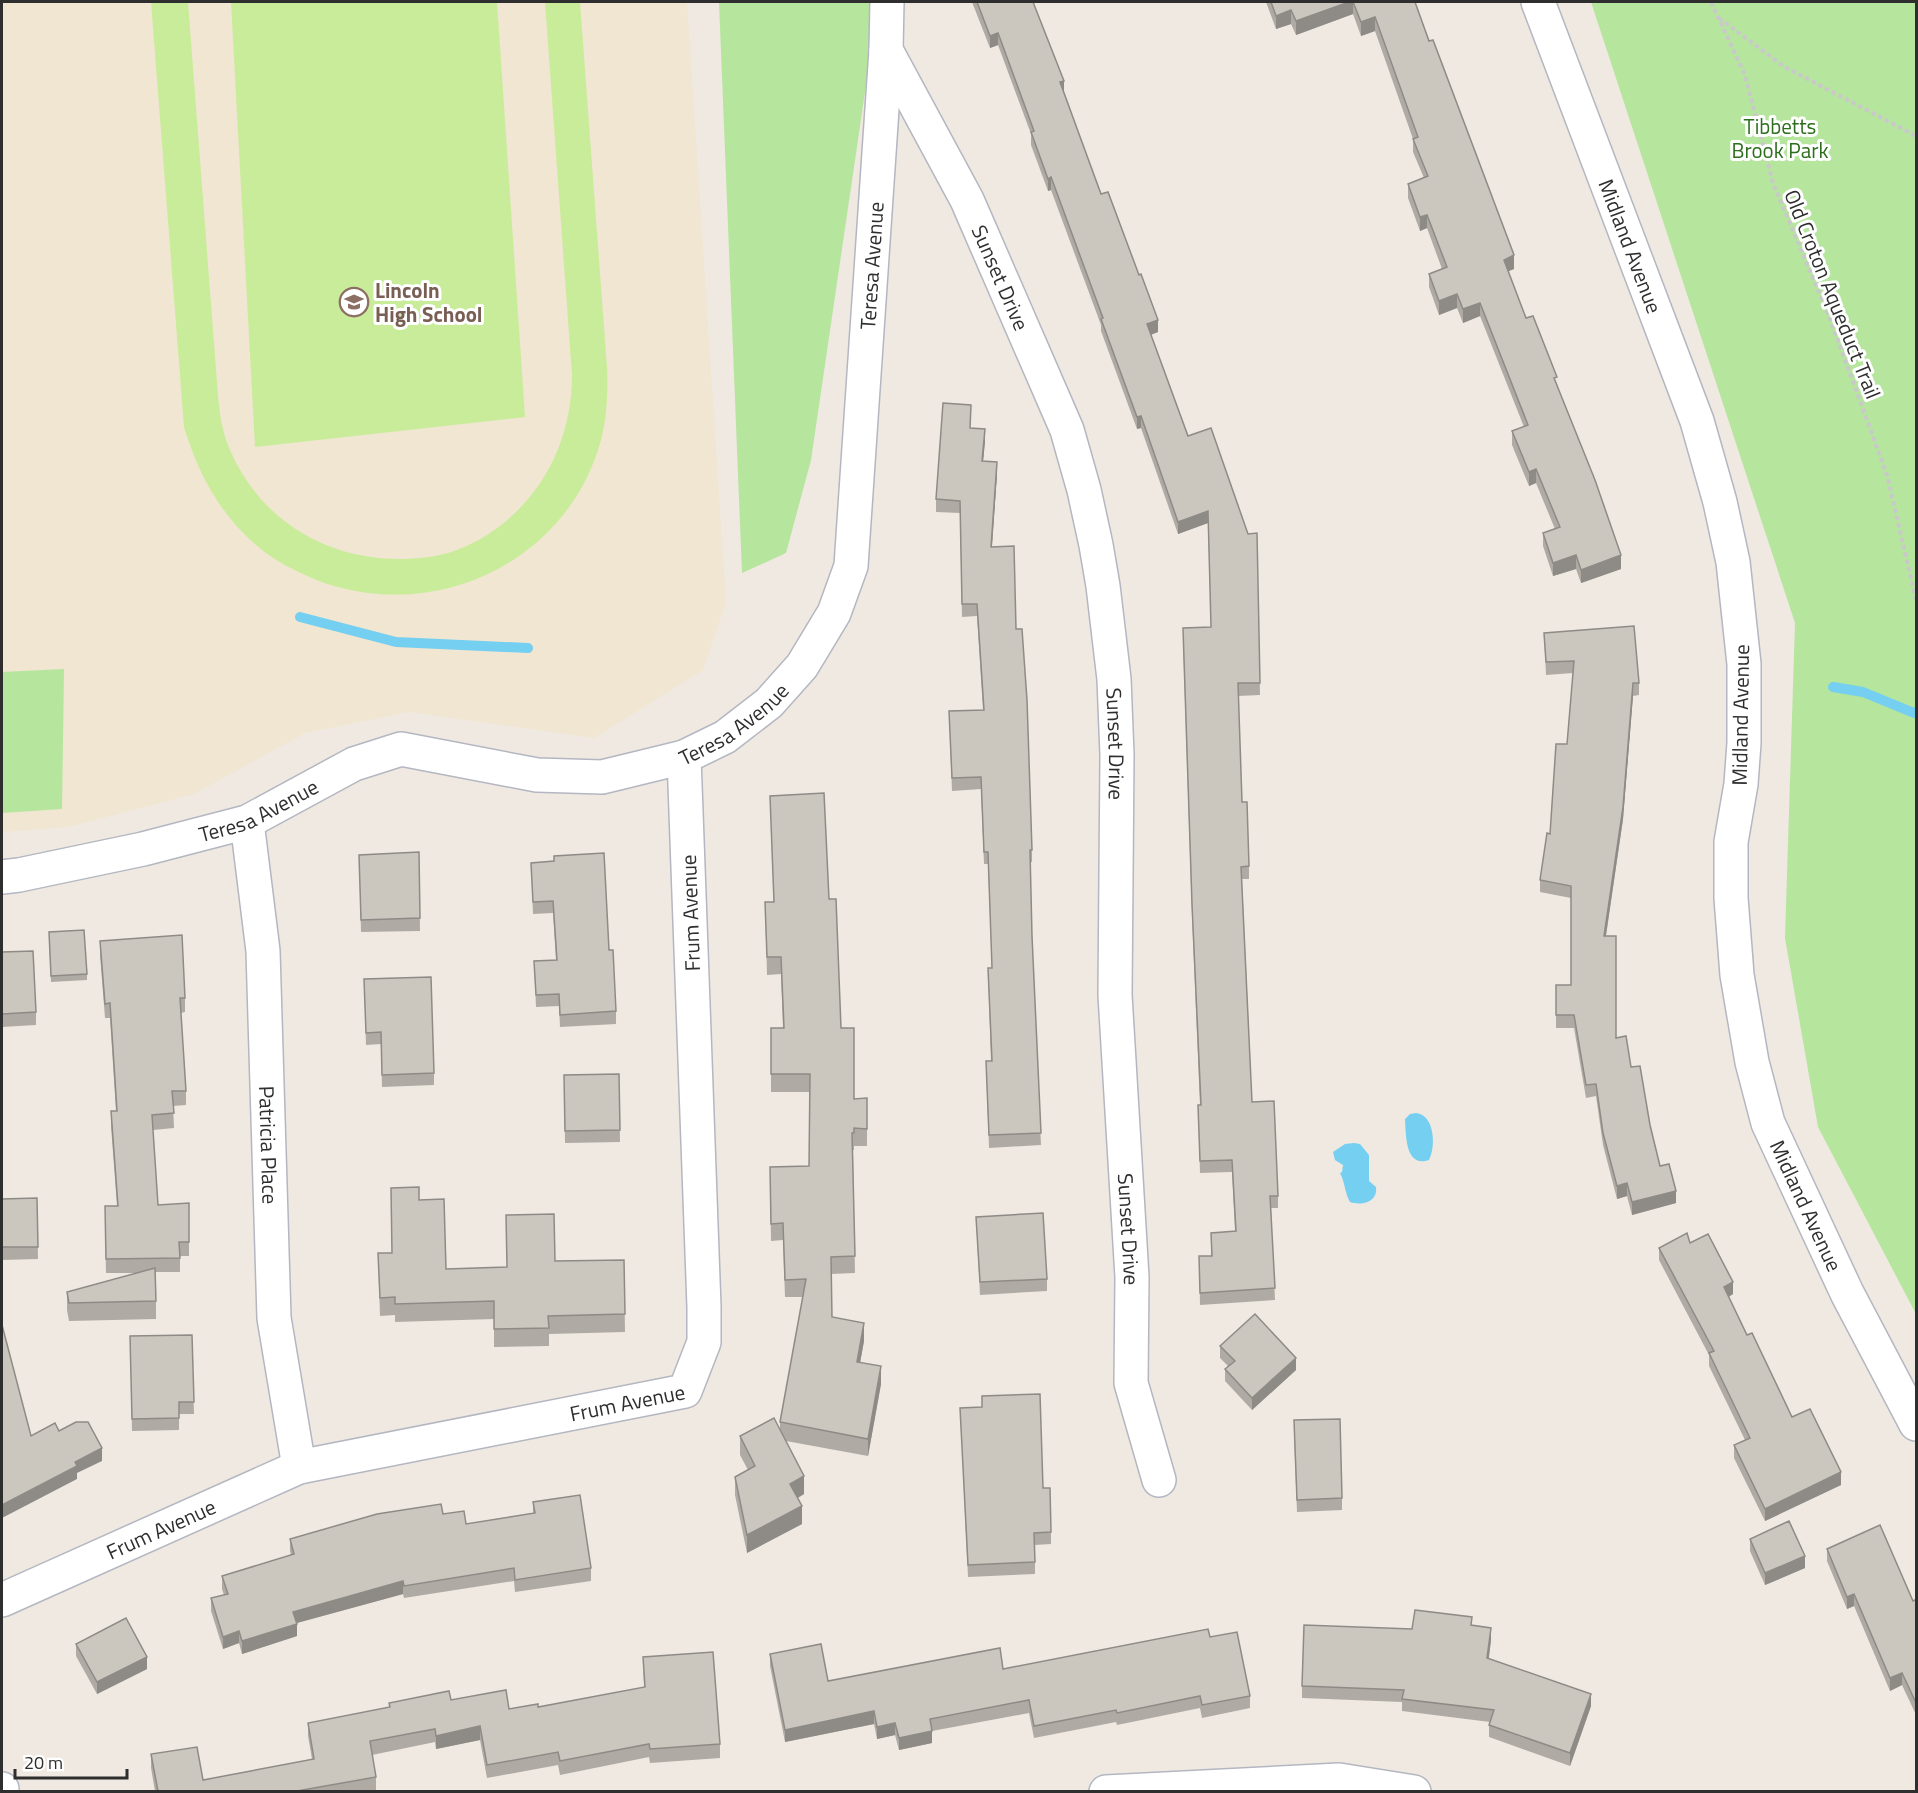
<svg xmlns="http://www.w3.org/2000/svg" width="1918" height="1793" font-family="'Titillium Web',sans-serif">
<rect width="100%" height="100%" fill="#efe9e1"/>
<!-- education -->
<path fill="#f0e6d1" d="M2 2H687L726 603 703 670 594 738 409 712 305 733 194 794 68 827 2 832Z"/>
<!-- green -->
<g fill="#b6e59e">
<path d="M719 2H875L870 58 811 460 786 553 742 573Z"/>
<path d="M1591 2H1916V1314L1818 1127 1785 938 1795 623Z"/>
<path d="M64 669 62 809 2 813V672Z"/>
</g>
<!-- pitch -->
<g fill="#c9ec9a">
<path d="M151 2H188L218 396C220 415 222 432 230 450 259 518 324 559 399 559 418 559 438 557 457 550 530 521 572 452 572 375L545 2H580L607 368C608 392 607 417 601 440 568 562 435 624 319 581 297 572 274 561 256 545 219 513 198 473 184 427Z"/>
<path d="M231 2H497L525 417 255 447Z"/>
</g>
<!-- water -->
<g fill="#75cff0">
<path d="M1416 1113C1435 1115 1436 1147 1429 1160 1405 1168 1406 1135 1405 1119L1410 1114Z"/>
<path d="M1354 1143 1360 1144 1369 1155V1181L1376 1187C1378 1202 1362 1206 1350 1202 1345 1194 1345 1182 1340 1173L1342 1172 1343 1165 1335 1160 1333 1152 1345 1144Z"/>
</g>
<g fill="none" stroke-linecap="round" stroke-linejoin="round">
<!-- stream -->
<g stroke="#75cff0" stroke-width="10">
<path d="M300 617 396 642 528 648"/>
<path d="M1833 687 1863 692 1914 713 1916 712"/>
</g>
<!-- minor casing -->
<g stroke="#b4b7c1" stroke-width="36">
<g id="minor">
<path id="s1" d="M1538 2 1697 421 1720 502 1733 562 1744 664V743L1741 784 1731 842V898L1737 975 1752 1062 1768 1123 1847 1293 1916 1424"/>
<path id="s2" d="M886 50 967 200 1067 430 1084 490 1096 545 1103 586 1114 679 1117 755 1115 995 1132 1277 1131 1383 1159 1480"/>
<path id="s3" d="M247 822 263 951 274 1318 299 1467"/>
<path id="s4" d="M2 877 19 875 143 849 247 822 354 764 401 749 537 775 602 777 684 757 725 737 769 703 802 666 834 613 851 566 886 50 887 2"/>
<path id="s5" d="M2 1600 299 1467 685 1391 704 1342V1307L684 757"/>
<path d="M2 1789V1792"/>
<path d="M1106 1792 1339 1780 1414 1792"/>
</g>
</g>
<!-- path -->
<g stroke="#c9c9c9" stroke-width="4" stroke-dasharray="4.5 3" stroke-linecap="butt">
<path d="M1711 2 1745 75 1773 183 1829 316 1887 475 1916 600"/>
<path d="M1719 18 1783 66 1916 136"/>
</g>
<!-- minor -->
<use href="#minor" stroke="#fff" stroke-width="33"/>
</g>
<!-- wall -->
<g fill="#afaba4">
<path d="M972 2H1033L1064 92 1101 194 1158 332 1151 335 1188 436 1248 534 1257 533 1260 695 1238 696 1242 802 1249 866V879H1242L1252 1102 1278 1196V1208H1271L1275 1300 1200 1305 1199 1256H1211V1233L1235 1231 1232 1172 1200 1173 1198 1105H1200L1192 916 1183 640 1211 627 1208 523 1178 534 1141 428 1137 429 1101 331V325L1051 190 1048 191 1031 145V134L998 45 990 48Z"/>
<path d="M1266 2H1415L1514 269 1508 271 1526 318 1557 384 1621 569 1581 583 1576 569 1553 576 1543 546V533L1555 529 1536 483 1529 486 1512 445V431L1524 427 1480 316 1463 323 1457 308 1439 315 1429 287V274L1442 269 1427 228 1420 231 1408 198V184L1424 178 1413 152V139L1375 31 1361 36 1353 14 1296 35 1291 24 1276 29Z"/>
<path d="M971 417 970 428 985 441 983 461 997 474 992 547 1016 629 1032 850V862H1030L1032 936 1041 1145 989 1148 986 1061H991L988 968H992L988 864H984L981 789 952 791 949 711 983 710 977 616 962 617 960 513 936 512V499Z"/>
<path d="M1544 633 1639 683V695L1633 696 1623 819 1606 936 1616 1038 1631 1067 1650 1125 1660 1166 1676 1203 1632 1215 1627 1196 1617 1199 1603 1145 1596 1096 1586 1098 1574 1028H1556V985H1571V898L1540 892V880L1550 834 1567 744 1573 673 1546 675Z"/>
<path d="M770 796 829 899 841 1028 854 1099 867 1098V1146H854V1150H853L855 1273 831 1274 832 1317 864 1341 860 1363 881 1384 868 1456 786 1441 804 1494 798 1498 802 1524 747 1553 735 1495V1477L748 1470 740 1455V1436L780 1429V1422L803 1297H785L783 1240 771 1241 770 1185 809 1166 810 1092H771V1028H783L781 974 767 975 765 902H774Z"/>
<path d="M419 852 420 931 361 932 359 855Z"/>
<path d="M531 863 609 950 616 1011V1024L560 1027 559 1006 536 1007 534 961 556 960 553 913 533 914Z"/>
<path d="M49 938 87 974V980L51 982Z"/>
<path d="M100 941 185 998V1012L181 1013 186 1091V1105L173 1106 174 1128 153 1130 158 1205 189 1203V1256H180V1272H156V1319L69 1321 67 1310V1292L139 1273H106L105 1221 117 1206 111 1126V1111H116L110 1018H105L100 955Z"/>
<path d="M2 952 36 1012V1025L2 1027Z"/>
<path d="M364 979 434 1073V1085L382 1087 381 1044 366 1045Z"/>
<path d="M619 1074 620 1142 565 1143 564 1075Z"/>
<path d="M391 1188 419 1200 446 1269 506 1267 555 1261 624 1260 625 1332 549 1334V1346L494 1347V1319L395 1322V1315L380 1316 378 1253H392Z"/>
<path d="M37 1198 38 1259 2 1260V1199Z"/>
<path d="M976 1217 1047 1279V1291L980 1295Z"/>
<path d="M1690 1243 1733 1294 1729 1297 1747 1335 1792 1417 1841 1485 1765 1521 1734 1458V1445L1745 1440 1709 1366V1355L1659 1260V1248Z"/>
<path d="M192 1335 194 1414H179V1430L132 1431 130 1336Z"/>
<path d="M1220 1346 1296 1370 1252 1410 1225 1381V1369L1228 1366 1220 1358Z"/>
<path d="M960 1408 1043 1488 1051 1532V1544L1035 1545V1574L968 1577Z"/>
<path d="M1294 1433 1342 1498V1510L1297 1512Z"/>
<path d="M533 1502 591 1568V1581L515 1592 514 1581 404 1598 403 1594 297 1623V1636L242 1654 239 1643 223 1649 211 1611V1598L224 1595 222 1589V1576L291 1555 290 1551V1539L443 1514 466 1524 533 1513Z"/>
<path d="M1750 1539 1805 1568 1765 1585 1750 1551Z"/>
<path d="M1827 1549 1913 1601 1917 1599V1717L1902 1685 1890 1691 1854 1606 1847 1609 1827 1561Z"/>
<path d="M1472 1626 1491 1640 1489 1658 1591 1706 1570 1766 1489 1737V1725L1490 1722 1402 1711V1702L1302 1698V1686L1412 1629Z"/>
<path d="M1210 1637 1250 1696V1708L1202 1718 1200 1708 1117 1725 1116 1722 1034 1738 1029 1713 932 1731V1743L899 1750 895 1735 877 1739 874 1724 785 1742 770 1666V1654L828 1681 1003 1669Z"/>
<path d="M76 1644 147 1669 97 1694 76 1656Z"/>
<path d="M643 1657 720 1744V1758L650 1763 649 1757 560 1775 558 1765 487 1778 480 1740 436 1749 435 1742 372 1755 376 1777V1791H155L151 1768V1754L203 1780 312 1759 308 1736V1723L389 1708V1703L451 1700 509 1709 538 1707 644 1687Z"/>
</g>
<!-- shaded-wall -->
<g fill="#8e8b86">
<path d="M1349 2H1353V14L1296 35V21Z"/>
<path d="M1291 10V24L1276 29V16Z"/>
<path d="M1375 17V31L1361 36V22Z"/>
<path d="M998 33V45L990 48V36Z"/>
<path d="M1064 81V93L1060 82Z"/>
<path d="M1051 177V190L1048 191V179Z"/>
<path d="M1427 215V228L1420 231V217Z"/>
<path d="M1514 255V269L1504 273V260Z"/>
<path d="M1457 294V308L1439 315V301Z"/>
<path d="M1480 303V316L1463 323V309Z"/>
<path d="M1158 320V332L1147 336V324Z"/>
<path d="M1141 416V428L1137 429V417Z"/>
<path d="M985 429V441L982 473V461Z"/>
<path d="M997 462V474L991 559V547Z"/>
<path d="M1536 469V483L1529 486V472Z"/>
<path d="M1208 511V523L1178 534V522Z"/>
<path d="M1576 555V569L1553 576V563Z"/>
<path d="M1621 555V569L1581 583V570Z"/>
<path d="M1633 683V696L1623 819 1604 948V936Z"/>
<path d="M1627 1183V1196L1617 1199V1186Z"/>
<path d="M1676 1191V1203L1632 1215V1202Z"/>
<path d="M1733 1282V1294L1724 1299V1287Z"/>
<path d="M864 1323V1341L857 1379V1362Z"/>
<path d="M1296 1358V1370L1252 1410V1398Z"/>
<path d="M881 1366V1384L868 1456V1439Z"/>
<path d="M102 1448V1461L77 1473V1479L2 1518V1505L75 1462Z"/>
<path d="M1841 1472V1485L1765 1521V1509Z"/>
<path d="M804 1476V1494L790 1502V1484Z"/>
<path d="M802 1506V1524L747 1553V1535Z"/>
<path d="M1805 1556V1568L1765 1585V1573Z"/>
<path d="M403 1581V1594L293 1624V1612Z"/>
<path d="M1854 1594V1606L1847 1609V1597Z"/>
<path d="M297 1624V1636L242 1654V1641Z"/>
<path d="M1491 1628V1640L1487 1670V1658Z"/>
<path d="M239 1631V1643L223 1649V1637Z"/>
<path d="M147 1657V1669L97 1694V1682Z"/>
<path d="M1902 1673V1685L1890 1691V1678Z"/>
<path d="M1591 1694V1706L1570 1766V1753Z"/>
<path d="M874 1711V1724L785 1742V1730Z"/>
<path d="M895 1723V1735L877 1739V1727Z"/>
<path d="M480 1726V1740L436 1749V1736Z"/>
<path d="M932 1731V1743L899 1750V1738Z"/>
</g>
<!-- building -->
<g fill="#cbc7bf" stroke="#8e8b86" stroke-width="1.5">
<path d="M977 2H1033L1064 81 1060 82 1101 194 1108 192 1139 275 1141 274 1158 320 1147 324 1188 436 1211 428 1248 534 1257 533 1260 683H1238L1242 802H1247L1249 866 1241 867 1252 1102 1274 1101 1278 1196H1270L1275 1288 1200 1293 1199 1256H1212L1211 1233 1236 1231 1232 1160 1200 1161 1198 1105H1201L1192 904 1183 628 1211 627 1208 511 1178 522 1141 416 1137 417 1101 319 1103 318 1051 177 1048 179 1031 132 1034 131 998 33 990 36Z"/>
<path d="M1271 2H1349L1296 21 1291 10 1276 16Z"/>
<path d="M1353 2H1415L1429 41 1433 40 1514 255 1504 260 1526 318 1533 316 1557 377 1554 378 1595 480 1621 555 1581 570 1576 555 1553 563 1543 533 1560 527 1536 469 1529 472 1512 431 1528 425 1480 303 1463 309 1457 294 1439 301 1429 274 1447 267 1427 215 1420 217 1408 184 1428 176 1413 139 1418 137 1375 17 1361 22Z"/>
<path d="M943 403 971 405 970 428 985 429 982 461 997 462 991 547 1014 546 1016 629H1022L1027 700 1032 850H1030L1032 936 1041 1133 989 1135 986 1061H992L988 968H992L988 852H984L981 777 952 778 949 711 984 710 977 604H962L960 501 936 499Z"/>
<path d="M1634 626 1639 683H1633L1623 807 1604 936H1616V1038L1626 1036 1631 1067 1640 1066 1650 1125 1660 1166 1669 1164 1676 1191 1632 1202 1627 1183 1617 1186 1603 1133 1596 1084 1586 1085 1574 1015H1556V985H1571V886L1540 880 1547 833 1550 834 1556 744H1567L1574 661 1546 662 1544 633Z"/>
<path d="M824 793 829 899H836L841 1028H854V1099L867 1098V1129L854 1128V1133H852L855 1256 831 1257 832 1317 864 1323 857 1362 881 1366 868 1439 780 1422 806 1279 785 1280 783 1223 771 1224 770 1167 809 1166 810 1074H771V1028H784L781 957H767L765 902H774L770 796Z"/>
<path d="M419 852 420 918 361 920 359 855Z"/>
<path d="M604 853 609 950H613L616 1011 560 1015 559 994 536 995 534 961 557 960 553 901 533 902 531 863 554 861V856Z"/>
<path d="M84 930 87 974 51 976 49 932Z"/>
<path d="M182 935 185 998H180L186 1091H172L174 1113 152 1115 158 1205 189 1203V1242H179L180 1258 106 1259 105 1206H118L111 1111H117L110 1003 105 1004 100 941Z"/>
<path d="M33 951 36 1012 2 1014V952Z"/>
<path d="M431 977 434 1073 382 1075 381 1032 366 1033 364 979Z"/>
<path d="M619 1074 620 1130 565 1131 564 1075Z"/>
<path d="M419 1187V1200L444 1199 446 1269 507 1267 506 1215 554 1214 555 1261 624 1260 625 1314 548 1316 549 1328 494 1329V1301L395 1304V1297L380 1298 378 1253H392L391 1188Z"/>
<path d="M37 1198 38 1247H2V1199Z"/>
<path d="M1043 1213 1047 1279 980 1282 976 1217Z"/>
<path d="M1687 1233 1690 1243 1708 1234 1733 1282 1724 1287 1747 1335 1752 1333 1792 1417 1810 1409 1841 1472 1765 1509 1734 1445 1750 1438 1709 1353 1714 1351 1659 1248Z"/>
<path d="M155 1268 156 1301 69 1303 67 1292Z"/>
<path d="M1255 1314 1296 1358 1252 1398 1225 1369 1235 1361 1220 1346Z"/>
<path d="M2 1325 31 1436 55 1423 59 1431 76 1422H88L102 1448 75 1462 77 1466 2 1505Z"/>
<path d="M192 1335 194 1402H179V1418L132 1419 130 1336Z"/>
<path d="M1040 1394 1043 1488H1050L1051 1532 1034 1533 1035 1562 968 1565 960 1408 982 1407V1396Z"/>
<path d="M774 1418 804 1476 790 1484 802 1506 747 1535 735 1477 755 1466 740 1436Z"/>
<path d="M1340 1419 1342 1498 1297 1500 1294 1420Z"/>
<path d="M580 1495 591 1568 515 1580 514 1568 404 1586 403 1581 293 1612 297 1624 242 1641 239 1631 223 1637 211 1598 228 1594 222 1576 294 1554 290 1539 377 1514 441 1504 443 1514 464 1511 466 1524 535 1513 533 1502Z"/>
<path d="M1789 1521 1805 1556 1765 1573 1750 1539Z"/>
<path d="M1880 1525 1913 1601 1917 1599V1705L1902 1673 1890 1678 1854 1594 1847 1597 1827 1549Z"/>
<path d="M1415 1610 1472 1617 1471 1625 1491 1628 1487 1658 1591 1694 1570 1753 1489 1725 1494 1710 1402 1699 1404 1690 1302 1686 1304 1625 1412 1629Z"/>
<path d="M126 1618 147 1657 97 1682 76 1644Z"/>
<path d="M1208 1629 1210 1637 1237 1632 1250 1696 1202 1705 1200 1696 1117 1713 1116 1710 1034 1726 1029 1700 930 1719 932 1731 899 1738 895 1723 877 1727 874 1711 785 1730 770 1654 821 1644 828 1681 1000 1648 1003 1669Z"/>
<path d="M713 1652 720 1744 650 1749 649 1744 560 1761 558 1752 487 1765 480 1726 436 1736 435 1729 370 1741 376 1777 297 1791H158L151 1754 197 1747 203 1780 314 1759 308 1723 390 1707 389 1703 449 1691 451 1700 506 1690 509 1709 538 1704V1707L645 1687 643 1657Z"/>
</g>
<!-- icons -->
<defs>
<g id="school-ring" transform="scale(1.5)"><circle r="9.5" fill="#fff" stroke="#8d6e63" stroke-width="1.5"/><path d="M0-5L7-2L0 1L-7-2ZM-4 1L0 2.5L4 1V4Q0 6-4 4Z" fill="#8d6e63"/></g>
</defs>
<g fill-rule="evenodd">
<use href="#school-ring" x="354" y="302"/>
</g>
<g text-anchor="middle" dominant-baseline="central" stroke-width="6" stroke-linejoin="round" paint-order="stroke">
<!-- park labels -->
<g font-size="21" fill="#2c6e1b" stroke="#fff">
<text x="1780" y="126">Tibbetts<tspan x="1780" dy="24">Brook Park</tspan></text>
</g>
<!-- street labels -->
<g font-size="21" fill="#2e2e2e" stroke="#fff">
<text stroke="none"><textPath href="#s1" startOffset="261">Midland Avenue</textPath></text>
<text stroke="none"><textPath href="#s4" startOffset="1274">Teresa Avenue</textPath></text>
<text stroke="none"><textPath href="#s2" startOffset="255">Sunset Drive</textPath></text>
<text transform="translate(1833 294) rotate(68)">Old Croton Aqueduct Trail</text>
<text transform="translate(1740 715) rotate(-89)">Midland Avenue</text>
<text stroke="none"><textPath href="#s4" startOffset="770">Teresa Avenue</textPath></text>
<text stroke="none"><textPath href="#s2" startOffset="740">Sunset Drive</textPath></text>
<text stroke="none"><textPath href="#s4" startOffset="266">Teresa Avenue</textPath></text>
<text transform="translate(690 913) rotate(-92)">Frum Avenue</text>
<text stroke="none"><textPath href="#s3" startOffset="324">Patricia Place</textPath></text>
<text stroke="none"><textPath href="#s1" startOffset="1251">Midland Avenue</textPath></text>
<text stroke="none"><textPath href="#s2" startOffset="1226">Sunset Drive</textPath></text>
<text stroke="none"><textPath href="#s5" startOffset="660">Frum Avenue</textPath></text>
<text stroke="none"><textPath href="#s5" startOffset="174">Frum Avenue</textPath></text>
</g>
<!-- education labels -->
<g font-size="21" font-weight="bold" fill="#785e54" stroke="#fff" text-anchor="start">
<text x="375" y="290">Lincoln<tspan x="375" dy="24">High School</tspan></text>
</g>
</g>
<!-- border -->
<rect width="1918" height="1793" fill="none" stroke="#2e2e2e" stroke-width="6"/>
<!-- scale -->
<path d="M15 1769v9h112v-9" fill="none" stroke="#2e2e2e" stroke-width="3"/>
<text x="24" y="1769" font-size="18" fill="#2e2e2e" stroke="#ffffff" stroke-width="4.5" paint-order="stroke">20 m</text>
</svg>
